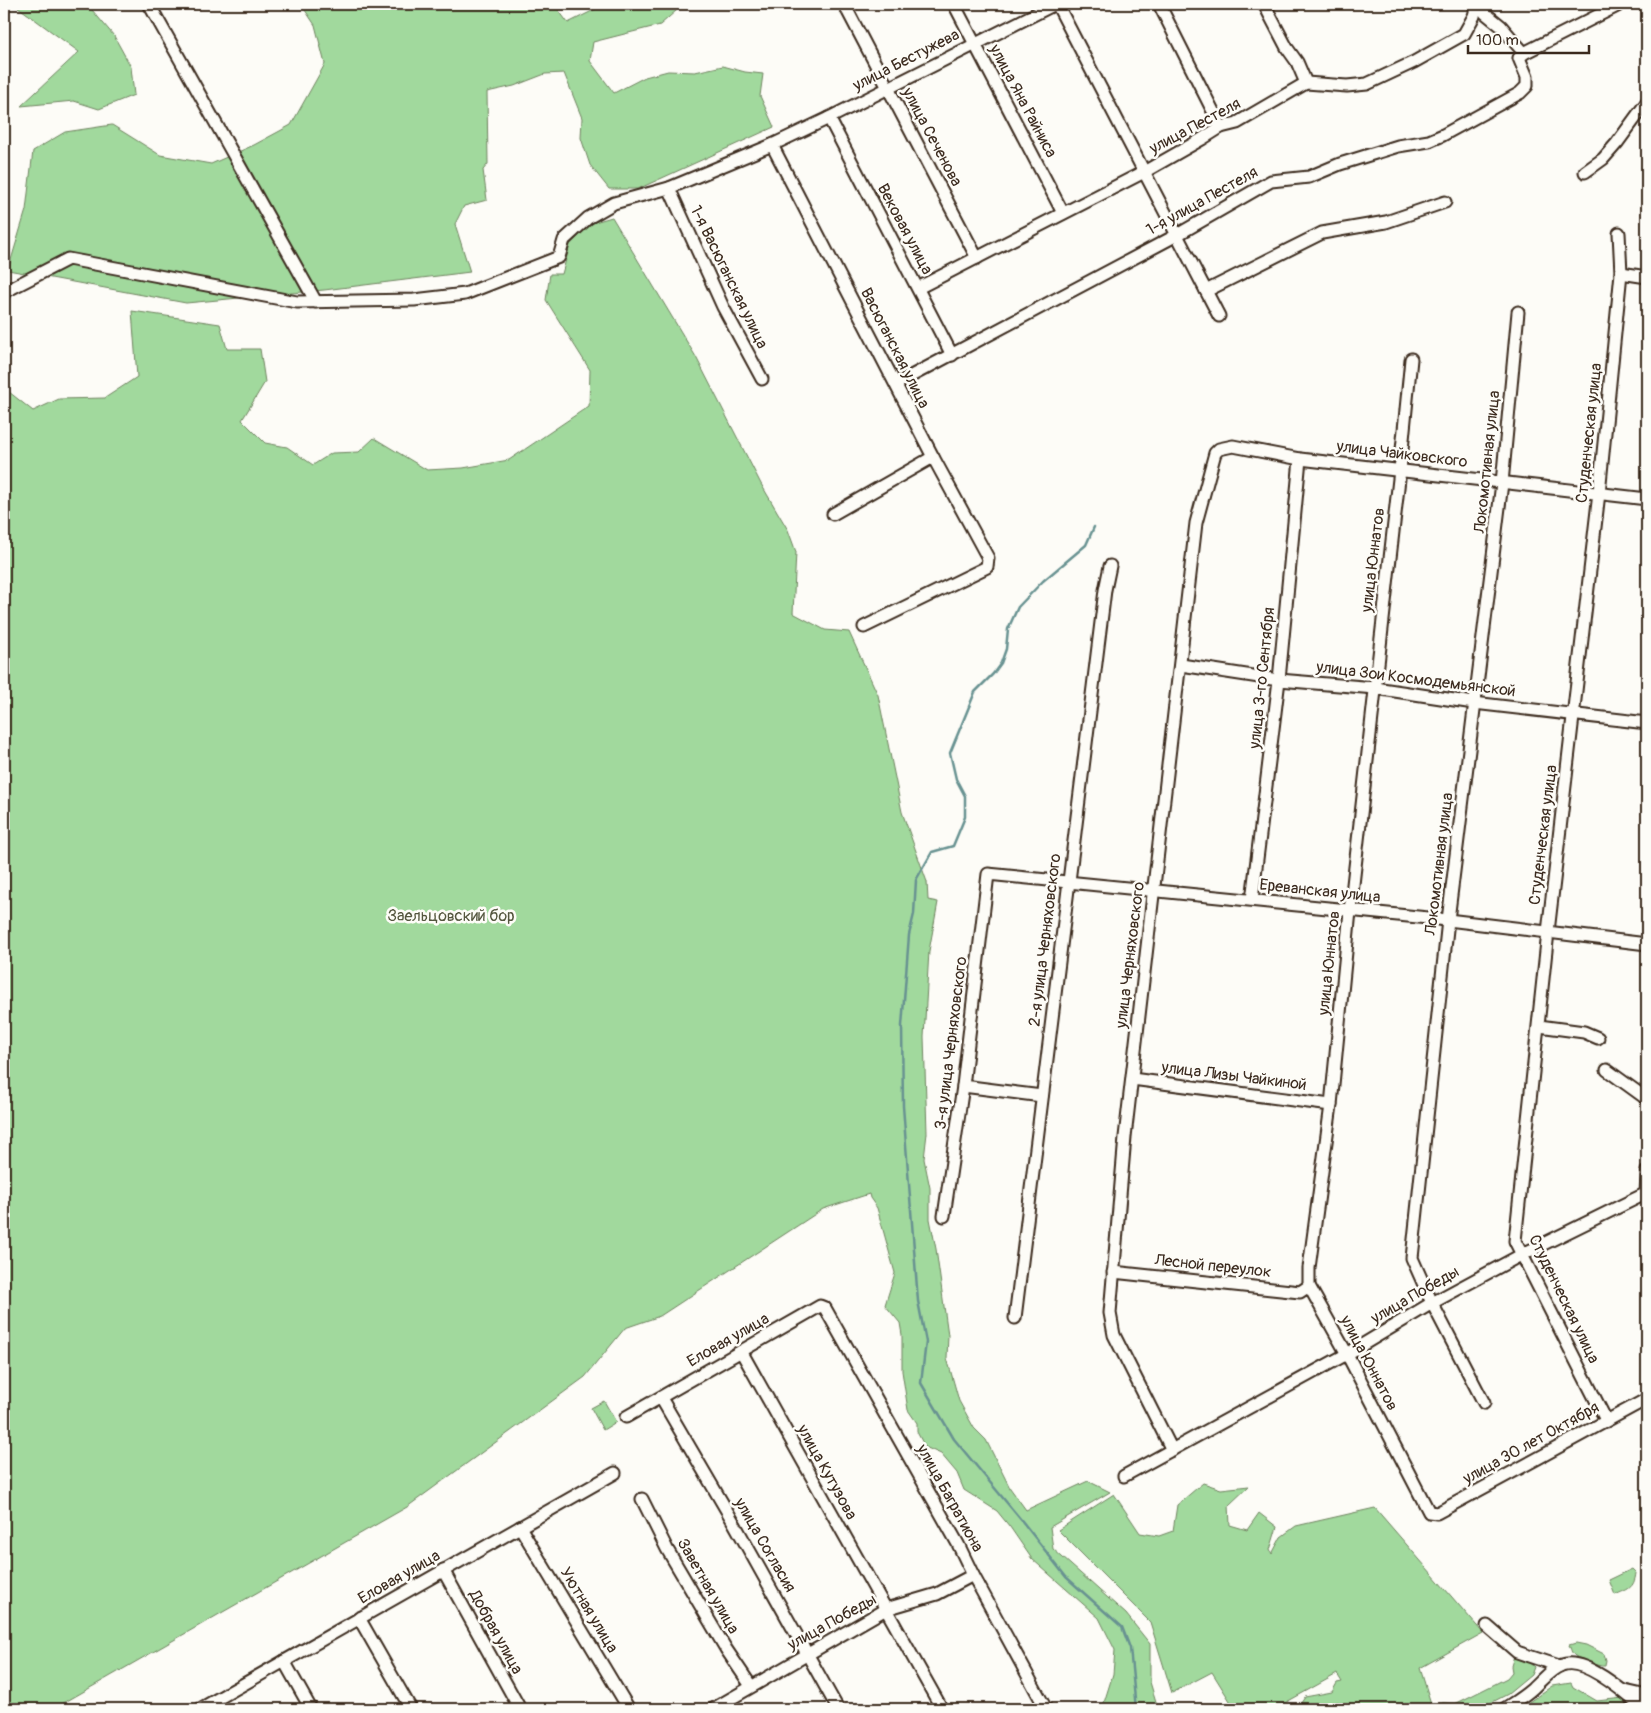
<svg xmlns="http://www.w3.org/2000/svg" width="1651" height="1713" font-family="Pangolin,sans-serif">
<rect width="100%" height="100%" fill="#fdfcf7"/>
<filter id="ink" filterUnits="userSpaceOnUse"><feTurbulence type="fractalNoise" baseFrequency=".02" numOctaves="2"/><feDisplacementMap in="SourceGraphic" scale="10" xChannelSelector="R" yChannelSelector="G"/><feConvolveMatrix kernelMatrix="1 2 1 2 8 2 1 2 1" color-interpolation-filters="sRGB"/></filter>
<g filter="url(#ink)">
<!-- green -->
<g fill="#a1d99d" stroke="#6e825e">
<path d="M14 4H87L114 36 131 67 134 95 99 109 74 101 21 106 79 52Z"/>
<path d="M301 4H554L568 23 606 4H674L677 10 660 25 593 42 590 61 614 93 645 77 668 71 695 72 723 66 745 72 763 74 760 96 774 127 638 189H609L590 165 581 138 582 118 564 73 545 74 514 86 487 92 488 164 483 170 487 200 464 206 455 224 470 272 324 290 186 303 8 270 26 210 33 151 65 132 112 125 160 155 211 164 254 145 291 125 325 64 315 25Z"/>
<path d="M612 217 696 357 761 484 788 530 796 552 793 613 825 630 849 632 878 695 902 812 927 882 928 900 938 902 929 951 924 1037 927 1133 924 1159 930 1188V1219L936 1249 948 1335 947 1358 959 1401 974 1428 986 1440 1010 1488 1026 1510 1088 1481 1110 1492 1050 1527 1053 1549 1126 1614 1150 1644V1682L1157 1705 1166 1709H1102L1113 1674 1115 1650 1099 1618 1032 1559 1010 1527 997 1511 964 1490 957 1473 941 1454 925 1447 917 1432V1423L908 1410 902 1371V1335L900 1323 885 1305 895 1273 877 1208 870 1198 869 1194 823 1209 660 1316 625 1328 585 1377 407 1507 53 1709H4V388L33 411 59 399 105 398 137 377 132 311 220 324 227 349H260L265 382 242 420 265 443 287 447 313 465 332 453 359 452 374 438 427 470 463 468 509 460 589 406 590 370 546 300 550 274H562L570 245 591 223Z"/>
<path d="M604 1401 616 1422 603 1430 591 1408Z"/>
<path d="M1203 1483 1221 1489 1249 1486 1229 1505 1230 1525 1247 1530 1259 1513 1277 1527 1270 1550 1272 1554 1281 1537 1296 1526 1375 1508 1483 1633 1420 1668 1432 1707 1443 1703 1455 1704 1507 1678 1512 1672 1511 1666 1514 1656H1522L1534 1667 1531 1675 1508 1694 1479 1709H1347L1338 1702 1330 1704 1325 1709H1291L1301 1703 1305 1697 1332 1692 1337 1683 1342 1682 1337 1674 1274 1709H1235L1212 1672 1172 1693 1150 1622 1058 1530 1114 1494 1140 1533 1159 1536 1173 1531 1177 1505Z"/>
<path d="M1632 1569 1636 1573C1634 1589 1628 1589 1615 1595L1609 1580Z"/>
<path d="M1576 1643 1586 1645 1604 1654 1606 1660 1605 1666C1600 1667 1580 1659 1575 1656 1571 1653 1571 1649 1569 1645Z"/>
<path d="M1571 1683 1573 1687 1597 1701 1623 1698 1630 1709H1519L1552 1686Z"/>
</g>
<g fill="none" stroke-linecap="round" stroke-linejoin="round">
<!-- stream -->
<path stroke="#689291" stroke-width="2.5" d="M1094 527 1086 545 1043 581 1018 607 1008 629 1006 649 1001 663 993 674 975 692 950 753 956 779 965 796V817L953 846 932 852 916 880 914 914 909 935 902 1026 903 1106 918 1301 926 1342 921 1383 954 1439 1022 1521 1066 1577 1122 1627 1130 1648 1136 1709"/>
<!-- minor casing -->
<g stroke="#3b2a1e" stroke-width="15">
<g id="minor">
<path d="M149 4 316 302"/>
<path d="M844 4 977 258"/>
<path d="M954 4 1063 213"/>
<path d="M1057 4 1219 316"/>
<path d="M1159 4 1221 127"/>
<path d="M1264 4 1287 48 1297 62 1306 83"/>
<path d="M1524 53 1621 4"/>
<path d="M829 118 952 355"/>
<path d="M772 145 933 457 988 558 987 567 864 627"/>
<path d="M1585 172 1603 159 1617 143 1647 102"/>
<path d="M669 188 723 307 762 379"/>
<path d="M1621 273 1647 277"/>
<path d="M918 288 1144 172 1202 139 1221 127 1237 123 1306 83 1347 86 1367 84 1414 62 1464 34 1474 16 1477 4"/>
<path d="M1206 291 1322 233 1386 222 1445 202"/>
<path d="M4 292 68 259 297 302 414 300 465 294 559 257 564 240 588 218 614 203 669 188 772 145 829 118 1055 4"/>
<path d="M1411 359 1400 470 1350 911 1331 1105 1309 1268V1286L1347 1354 1429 1512 1437 1513 1647 1399"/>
<path d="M896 384 1177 235 1271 181 1309 177 1340 164 1398 146 1429 141 1443 135 1520 93 1527 86V77L1519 58 1524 53 1501 26 1485 13 1481 4"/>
<path d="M833 514 933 457"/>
<path d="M1181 665 1279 680 1375 688 1474 703 1647 723"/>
<path d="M1252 900 1279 680 1300 459"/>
<path d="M1539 1026 1584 1032 1598 1038"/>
<path d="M1607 1070 1647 1099"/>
<path d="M1132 1079 1331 1105"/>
<path d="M963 1086 1042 1096"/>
<path d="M1646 1194 1647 1171"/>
<path d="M944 1216 963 1086 988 874 1448 920 1647 944"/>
<path d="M1113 1272 1300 1292 1309 1286"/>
<path d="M1015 1318 1105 590 1110 566"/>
<path d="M741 1351 942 1709"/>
<path d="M661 1398 734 1523 838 1709"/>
<path d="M1484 1403 1432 1303 1412 1258 1448 920 1502 483 1518 312"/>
<path d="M626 1417 820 1306 825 1308 958 1544 973 1575 1046 1709"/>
<path d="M1606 1420 1515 1241 1548 932 1599 493 1621 273 1619 233"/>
<path d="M1172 1450 1114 1335 1110 1313 1125 1137 1196 523 1215 453 1219 449 1233 446 1300 459 1647 499"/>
<path d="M1124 1476 1347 1354 1432 1303 1521 1255 1647 1193"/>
<path d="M642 1499 667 1549 726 1649 751 1686"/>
<path d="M520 1527 629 1709"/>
<path d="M443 1570 520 1709"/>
<path d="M359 1618 411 1709"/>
<path d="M1487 1626 1517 1652 1559 1666"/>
<path d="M284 1661 311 1709"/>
<path d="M1625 1691 1647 1696"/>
<path d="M200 1709 615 1473"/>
<path d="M713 1709 886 1609 937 1594 973 1575"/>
<path d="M1504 1709C1513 1703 1523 1697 1532 1689 1541 1681 1550 1669 1562 1665 1585 1656 1628 1695 1644 1709"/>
</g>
</g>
<!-- minor -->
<use href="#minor" stroke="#fdfcf7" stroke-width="11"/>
</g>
</g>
<g text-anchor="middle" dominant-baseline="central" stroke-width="5" stroke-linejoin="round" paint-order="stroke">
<!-- street labels -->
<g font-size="16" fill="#3b2a1e" stroke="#fdfcf7">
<text transform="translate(906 60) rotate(-27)">улица Бестужева</text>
<text transform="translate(1023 101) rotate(62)">улица Яна Райниса</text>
<text transform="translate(1195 126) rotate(-28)">улица Пестеля</text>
<text transform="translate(932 137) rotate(62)">улица Сеченова</text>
<text transform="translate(1202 201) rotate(-29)">1-я улица Пестеля</text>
<text transform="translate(905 229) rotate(62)">Вековая улица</text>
<text transform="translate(729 277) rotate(64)">1-я Васюганская улица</text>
<text transform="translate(895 348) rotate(63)">Васюганская улица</text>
<text transform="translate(1589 433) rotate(-84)">Студенческая улица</text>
<text transform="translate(1402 454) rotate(7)">улица Чайковского</text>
<text transform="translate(1487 462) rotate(-84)">Локомотивная улица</text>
<text transform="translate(1373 560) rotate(-83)">улица Юннатов</text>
<text transform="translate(1262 678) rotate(-84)">улица 3-го Сентября</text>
<text transform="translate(1416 679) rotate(7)">улица Зои Космодемьянской</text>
<text transform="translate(1543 835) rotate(-83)">Студенческая улица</text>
<text transform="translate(1439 864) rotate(-83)">Локомотивная улица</text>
<text transform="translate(1320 891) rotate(6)">Ереванская улица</text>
<text transform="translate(1045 940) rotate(-83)">2-я улица Черняховского</text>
<text transform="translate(1130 955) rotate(-83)">улица Черняховского</text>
<text transform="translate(1329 963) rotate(-84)">улица Юннатов</text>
<text transform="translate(951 1043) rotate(-83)">3-я улица Черняховского</text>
<text transform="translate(1234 1076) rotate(7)">улица Лизы Чайкиной</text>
<text transform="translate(1213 1266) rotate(6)">Лесной переулок</text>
<text transform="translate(1415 1295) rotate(-30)">улица Победы</text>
<text transform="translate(1564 1299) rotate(64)">Студенческая улица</text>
<text transform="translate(728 1340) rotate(-30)">Еловая улица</text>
<text transform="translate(1369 1363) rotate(62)">улица Юннатов</text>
<text transform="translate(1531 1443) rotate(-29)">улица 30 лет Октября</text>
<text transform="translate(827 1472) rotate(61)">улица Кутузова</text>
<text transform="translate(950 1498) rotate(61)">улица Багратиона</text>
<text transform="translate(765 1545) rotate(60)">улица Согласия</text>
<text transform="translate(399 1577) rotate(-30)">Еловая улица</text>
<text transform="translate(708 1586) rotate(60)">Заветная улица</text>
<text transform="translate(589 1610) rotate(59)">Уютная улица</text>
<text transform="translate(832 1622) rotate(-29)">улица Победы</text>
<text transform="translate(496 1632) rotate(61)">Добрая улица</text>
</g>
<!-- park labels -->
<g font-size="16" fill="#54563e" stroke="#fdfcf7">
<text x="451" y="916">Заельцовский бор</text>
</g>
</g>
<!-- margin -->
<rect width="1651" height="1713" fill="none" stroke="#fdfcf7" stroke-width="20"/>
<rect x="10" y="10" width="1631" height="1693" fill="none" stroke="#3b2a1e" stroke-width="2" filter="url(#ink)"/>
<!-- scale -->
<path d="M1468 45v8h121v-8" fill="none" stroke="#3b2a1e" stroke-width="2.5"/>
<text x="1476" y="45" font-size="15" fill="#3b2a1e" stroke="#fdfcf7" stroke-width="4" paint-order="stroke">100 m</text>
</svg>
